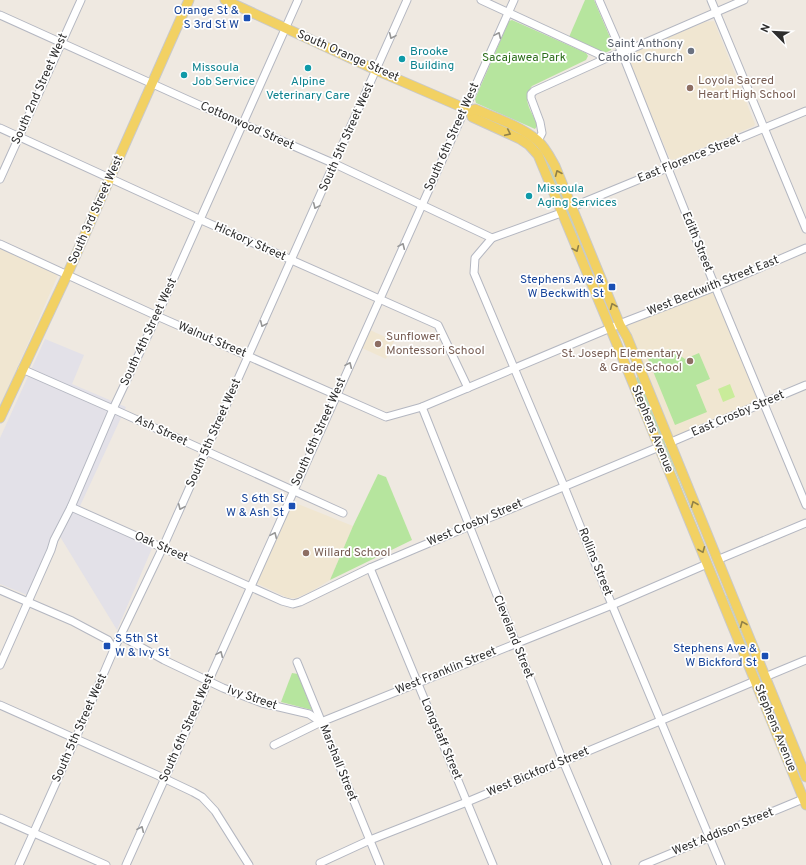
<svg xmlns="http://www.w3.org/2000/svg" width="806" height="865" font-family="Overpass,sans-serif">
<rect width="100%" height="100%" fill="#efe9e1"/>
<!-- industrial -->
<path fill="#e3e1e8" d="M45 339 84 355 72 384 126 407 80 506 153 546 117 630 56 530 27 595 0 584V438Z"/>
<!-- education -->
<g fill="#f0e6d1">
<path d="M714 21 755 124 754 126 674 160 670 159 628 61V54L705 22Z"/>
<path d="M0 249 58 275 0 407Z"/>
<path d="M715 287 763 403 669 443 620 325Z"/>
<path d="M370 330 394 341 386 359 362 348Z"/>
<path d="M293 502 353 526 330 580 310 592 296 598H288L256 583Z"/>
</g>
<!-- green -->
<g fill="#b6e59e">
<path d="M585 0H594L612 42 611 50 607 52H603L569 37Z"/>
<path d="M512 20 586 53 588 56 586 60 532 86C521 98 531 111 537 123V126L535 129 476 103 475 99 509 21Z"/>
<path d="M542 156 546 157 550 165 594 273 591 275Z"/>
<path d="M670 349 685 359 699 353 710 379 696 385 707 412 675 425 648 359Z"/>
<path d="M638 377 642 383 701 528 700 530 636 378Z"/>
<path d="M378 474 386 477 412 540 330 580 353 526Z"/>
<path d="M726 596H728L799 762 795 763Z"/>
<path d="M292 673 298 674 312 710 281 702Z"/>
</g>
<!-- pitch -->
<path fill="#c9ec9a" d="M730 384 735 397 723 402 718 389Z"/>
<g fill="none" stroke-linecap="round" stroke-linejoin="round">
<!-- minor casing -->
<g stroke="#b4b7c1" stroke-width="9">
<g id="minor">
<path d="M481 0 607 58"/>
<path d="M599 0 622 53 712 279 806 505"/>
<path d="M711 0 806 229"/>
<path d="M0 15 197 104 335 164 492 238"/>
<path d="M0 128 199 219 438 325 468 388"/>
<path d="M538 141 542 133 540 122 531 98V94L534 91 607 58 631 49 744 0"/>
<path d="M0 179 81 0"/>
<path d="M572 207 806 111"/>
<path d="M561 213 492 238 475 258 474 273 564 486 612 605 721 865"/>
<path d="M0 244 157 316 386 417 422 407 627 321 715 287 806 248"/>
<path d="M22 369 113 409 343 513"/>
<path d="M422 407 563 761 607 865"/>
<path d="M669 443 763 403 806 385"/>
<path d="M71 507 282 601 293 604 300 602 370 568 417 548 659 447"/>
<path d="M717 560 806 523"/>
<path d="M370 568 493 865"/>
<path d="M0 590 72 621 87 629 108 640 114 650"/>
<path d="M121 636 164 660 223 688 262 703 309 714 321 722"/>
<path d="M297 662 380 865"/>
<path d="M0 665 51 550 54 540 71 507 113 409 157 316 298 0"/>
<path d="M765 677 806 660"/>
<path d="M0 705 157 775 193 792 202 797 215 811 249 865"/>
<path d="M274 745 321 722 612 605 707 564"/>
<path d="M0 818 106 865"/>
<path d="M320 863 370 840 467 802 755 681"/>
<path d="M19 865 72 747 115 647 163 547 407 0"/>
<path d="M126 865 514 0"/>
<path d="M643 865 803 799"/>
</g>
</g>
<!-- major casing -->
<g stroke="#c9c9c9" stroke-width="11">
<g id="major">
<path d="M225 0 376 70 471 111"/>
<path d="M471 111 472 117 520 139 529 145 538 155 616 342 806 805"/>
<path d="M471 111 475 109C496 118 520 126 537 140 545 147 550 157 555 166L620 325 627 337 806 777"/>
<path d="M0 418 67 275 189 0"/>
</g>
</g>
<!-- minor -->
<use href="#minor" stroke="#fff" stroke-width="7"/>
<!-- major -->
<use href="#major" stroke="#f2d163" stroke-width="9"/>
</g>
<!-- one-way arrows -->
<defs><path id="oneway-chevron" d="M-2-3.5L2.5 0L-2 3.5" fill="none" stroke-width="1.6" stroke-linecap="round" stroke-linejoin="round"/></defs>
<g stroke="#969696">
<use href="#oneway-chevron" transform="translate(498 35) rotate(-66)"/>
<use href="#oneway-chevron" transform="translate(392 36) rotate(114)"/>
<use href="#oneway-chevron" transform="translate(316 206) rotate(114)"/>
<use href="#oneway-chevron" transform="translate(402 246) rotate(-66)"/>
<use href="#oneway-chevron" transform="translate(263 324) rotate(114)"/>
<use href="#oneway-chevron" transform="translate(349 365) rotate(-66)"/>
<use href="#oneway-chevron" transform="translate(181 507) rotate(114)"/>
<use href="#oneway-chevron" transform="translate(274 535) rotate(-66)"/>
<use href="#oneway-chevron" transform="translate(220 654) rotate(-66)"/>
<use href="#oneway-chevron" transform="translate(141 829) rotate(-66)"/>
</g>
<g stroke="#908048">
<use href="#oneway-chevron" transform="translate(508 133) rotate(25)"/>
<use href="#oneway-chevron" transform="translate(558 173) rotate(-113)"/>
<use href="#oneway-chevron" transform="translate(576 249) rotate(67)"/>
<use href="#oneway-chevron" transform="translate(613 306) rotate(-112)"/>
<use href="#oneway-chevron" transform="translate(694 504) rotate(-112)"/>
<use href="#oneway-chevron" transform="translate(702 550) rotate(68)"/>
<use href="#oneway-chevron" transform="translate(743 624) rotate(-112)"/>
</g>
<!-- markers -->
<g fill="#1a4fb4" stroke="#fff" stroke-width="1.5">
<rect x="243" y="14" width="8" height="8" rx="2"/>
<rect x="608" y="283" width="8" height="8" rx="2"/>
<rect x="288" y="502" width="8" height="8" rx="2"/>
<rect x="103" y="642" width="8" height="8" rx="2"/>
<rect x="761" y="652" width="8" height="8" rx="2"/>
</g>
<circle fill="#6b7280" stroke="#fff" stroke-width="1.5" cx="691" cy="51" r="4"/>
<g fill="#0f9aa8" stroke="#fff" stroke-width="1.5">
<circle cx="402" cy="59" r="4"/>
<circle cx="308" cy="68" r="4"/>
<circle cx="184" cy="75" r="4"/>
<circle cx="529" cy="196" r="4"/>
</g>
<g fill="#8d6e63" stroke="#fff" stroke-width="1.5">
<circle cx="690" cy="88" r="4"/>
<circle cx="378" cy="344" r="4"/>
<circle cx="690" cy="361" r="4"/>
<circle cx="306" cy="553" r="4"/>
</g>
<g text-anchor="middle" dominant-baseline="central" stroke-width="3.5" stroke-linejoin="round" paint-order="stroke">
<!-- transit labels -->
<g font-size="12" fill="#164399" stroke="#fff" text-anchor="end">
<text x="239" y="11">Orange St &amp;<tspan x="239" dy="14">S 3rd St W</tspan></text>
<text x="604" y="280">Stephens Ave &amp;<tspan x="604" dy="14">W Beckwith St</tspan></text>
<text x="284" y="499">S 6th St<tspan x="284" dy="14">W &amp; Ash St</tspan></text>
<text x="115" y="639" text-anchor="start">S 5th St<tspan x="115" dy="14">W &amp; Ivy St</tspan></text>
<text x="757" y="649">Stephens Ave &amp;<tspan x="757" dy="14">W Bickford St</tspan></text>
</g>
<!-- worship labels -->
<g font-size="12" fill="#5b616d" stroke="#fff" text-anchor="end">
<text x="683" y="44">Saint Anthony<tspan x="683" dy="14">Catholic Church</tspan></text>
</g>
<!-- culture labels -->
<g font-size="12" fill="#0d838f" stroke="#fff" text-anchor="start">
<text x="410" y="52">Brooke<tspan x="410" dy="14">Building</tspan></text>
<text x="192" y="68">Missoula<tspan x="192" dy="14">Job Service</tspan></text>
<text x="308" y="82" text-anchor="middle">Alpine<tspan x="308" dy="14">Veterinary Care</tspan></text>
<text x="537" y="189">Missoula<tspan x="537" dy="14">Aging Services</tspan></text>
</g>
<!-- street labels -->
<g font-size="12" fill="#2e2e2e" stroke="#fff">
<text transform="translate(348 56) rotate(24)">South Orange Street</text>
<text transform="translate(40 89) rotate(-66)">South 2nd Street West</text>
<text transform="translate(247 126) rotate(24)">Cottonwood Street</text>
<text transform="translate(347 137) rotate(-66)">South 5th Street West</text>
<text transform="translate(452 137) rotate(-66)">South 6th Street West</text>
<text transform="translate(689 159) rotate(-22)">East Florence Street</text>
<text transform="translate(96 210) rotate(-66)">South 3rd Street West</text>
<text transform="translate(250 242) rotate(24)">Hickory Street</text>
<text transform="translate(697 242) rotate(68)">Edith Street</text>
<text transform="translate(713 286) rotate(-22)">West Beckwith Street East</text>
<text transform="translate(149 332) rotate(-65)">South 4th Street West</text>
<text transform="translate(212 340) rotate(23)">Walnut Street</text>
<text transform="translate(738 414) rotate(-23)">East Crosby Street</text>
<text transform="translate(652 429) rotate(68)">Stephens Avenue</text>
<text transform="translate(161 431) rotate(25)">Ash Street</text>
<text transform="translate(319 432) rotate(-66)">South 6th Street West</text>
<text transform="translate(214 433) rotate(-66)">South 5th Street West</text>
<text transform="translate(475 523) rotate(-23)">West Crosby Street</text>
<text transform="translate(161 547) rotate(24)">Oak Street</text>
<text transform="translate(595 562) rotate(68)">Rollins Street</text>
<text transform="translate(513 637) rotate(68)">Cleveland Street</text>
<text transform="translate(446 671) rotate(-22)">West Franklin Street</text>
<text transform="translate(252 698) rotate(19)">Ivy Street</text>
<text transform="translate(80 728) rotate(-66)">South 5th Street West</text>
<text transform="translate(187 728) rotate(-66)">South 6th Street West</text>
<text transform="translate(775 728) rotate(68)">Stephens Avenue</text>
<text transform="translate(441 739) rotate(67)">Longstaff Street</text>
<text transform="translate(338 763) rotate(68)">Marshall Street</text>
<text transform="translate(538 772) rotate(-23)">West Bickford Street</text>
<text transform="translate(723 832) rotate(-22)">West Addison Street</text>
</g>
<!-- park labels -->
<g font-size="12" fill="#2c6e1b" stroke="#fff">
<text x="524" y="58">Sacajawea Park</text>
</g>
<!-- education labels -->
<g font-size="12" fill="#785e54" stroke="#fff" text-anchor="start">
<text x="698" y="81">Loyola Sacred<tspan x="698" dy="14">Heart High School</tspan></text>
<text x="386" y="337">Sunflower<tspan x="386" dy="14">Montessori School</tspan></text>
<text x="682" y="354" text-anchor="end">St. Joseph Elementary<tspan x="682" dy="14">&amp; Grade School</tspan></text>
<text x="314" y="553">Willard School</text>
</g>
</g>
<!-- north arrow -->
<g transform="translate(774 32) rotate(294)" stroke="#ffffff" stroke-width="3" paint-order="stroke">
<path d="M0-3L7 15L0 10L-7 15Z" fill="#2e2e2e"/>
<text y="-6" font-size="11" font-weight="bold" text-anchor="middle" fill="#2e2e2e">N</text>
</g>
</svg>
